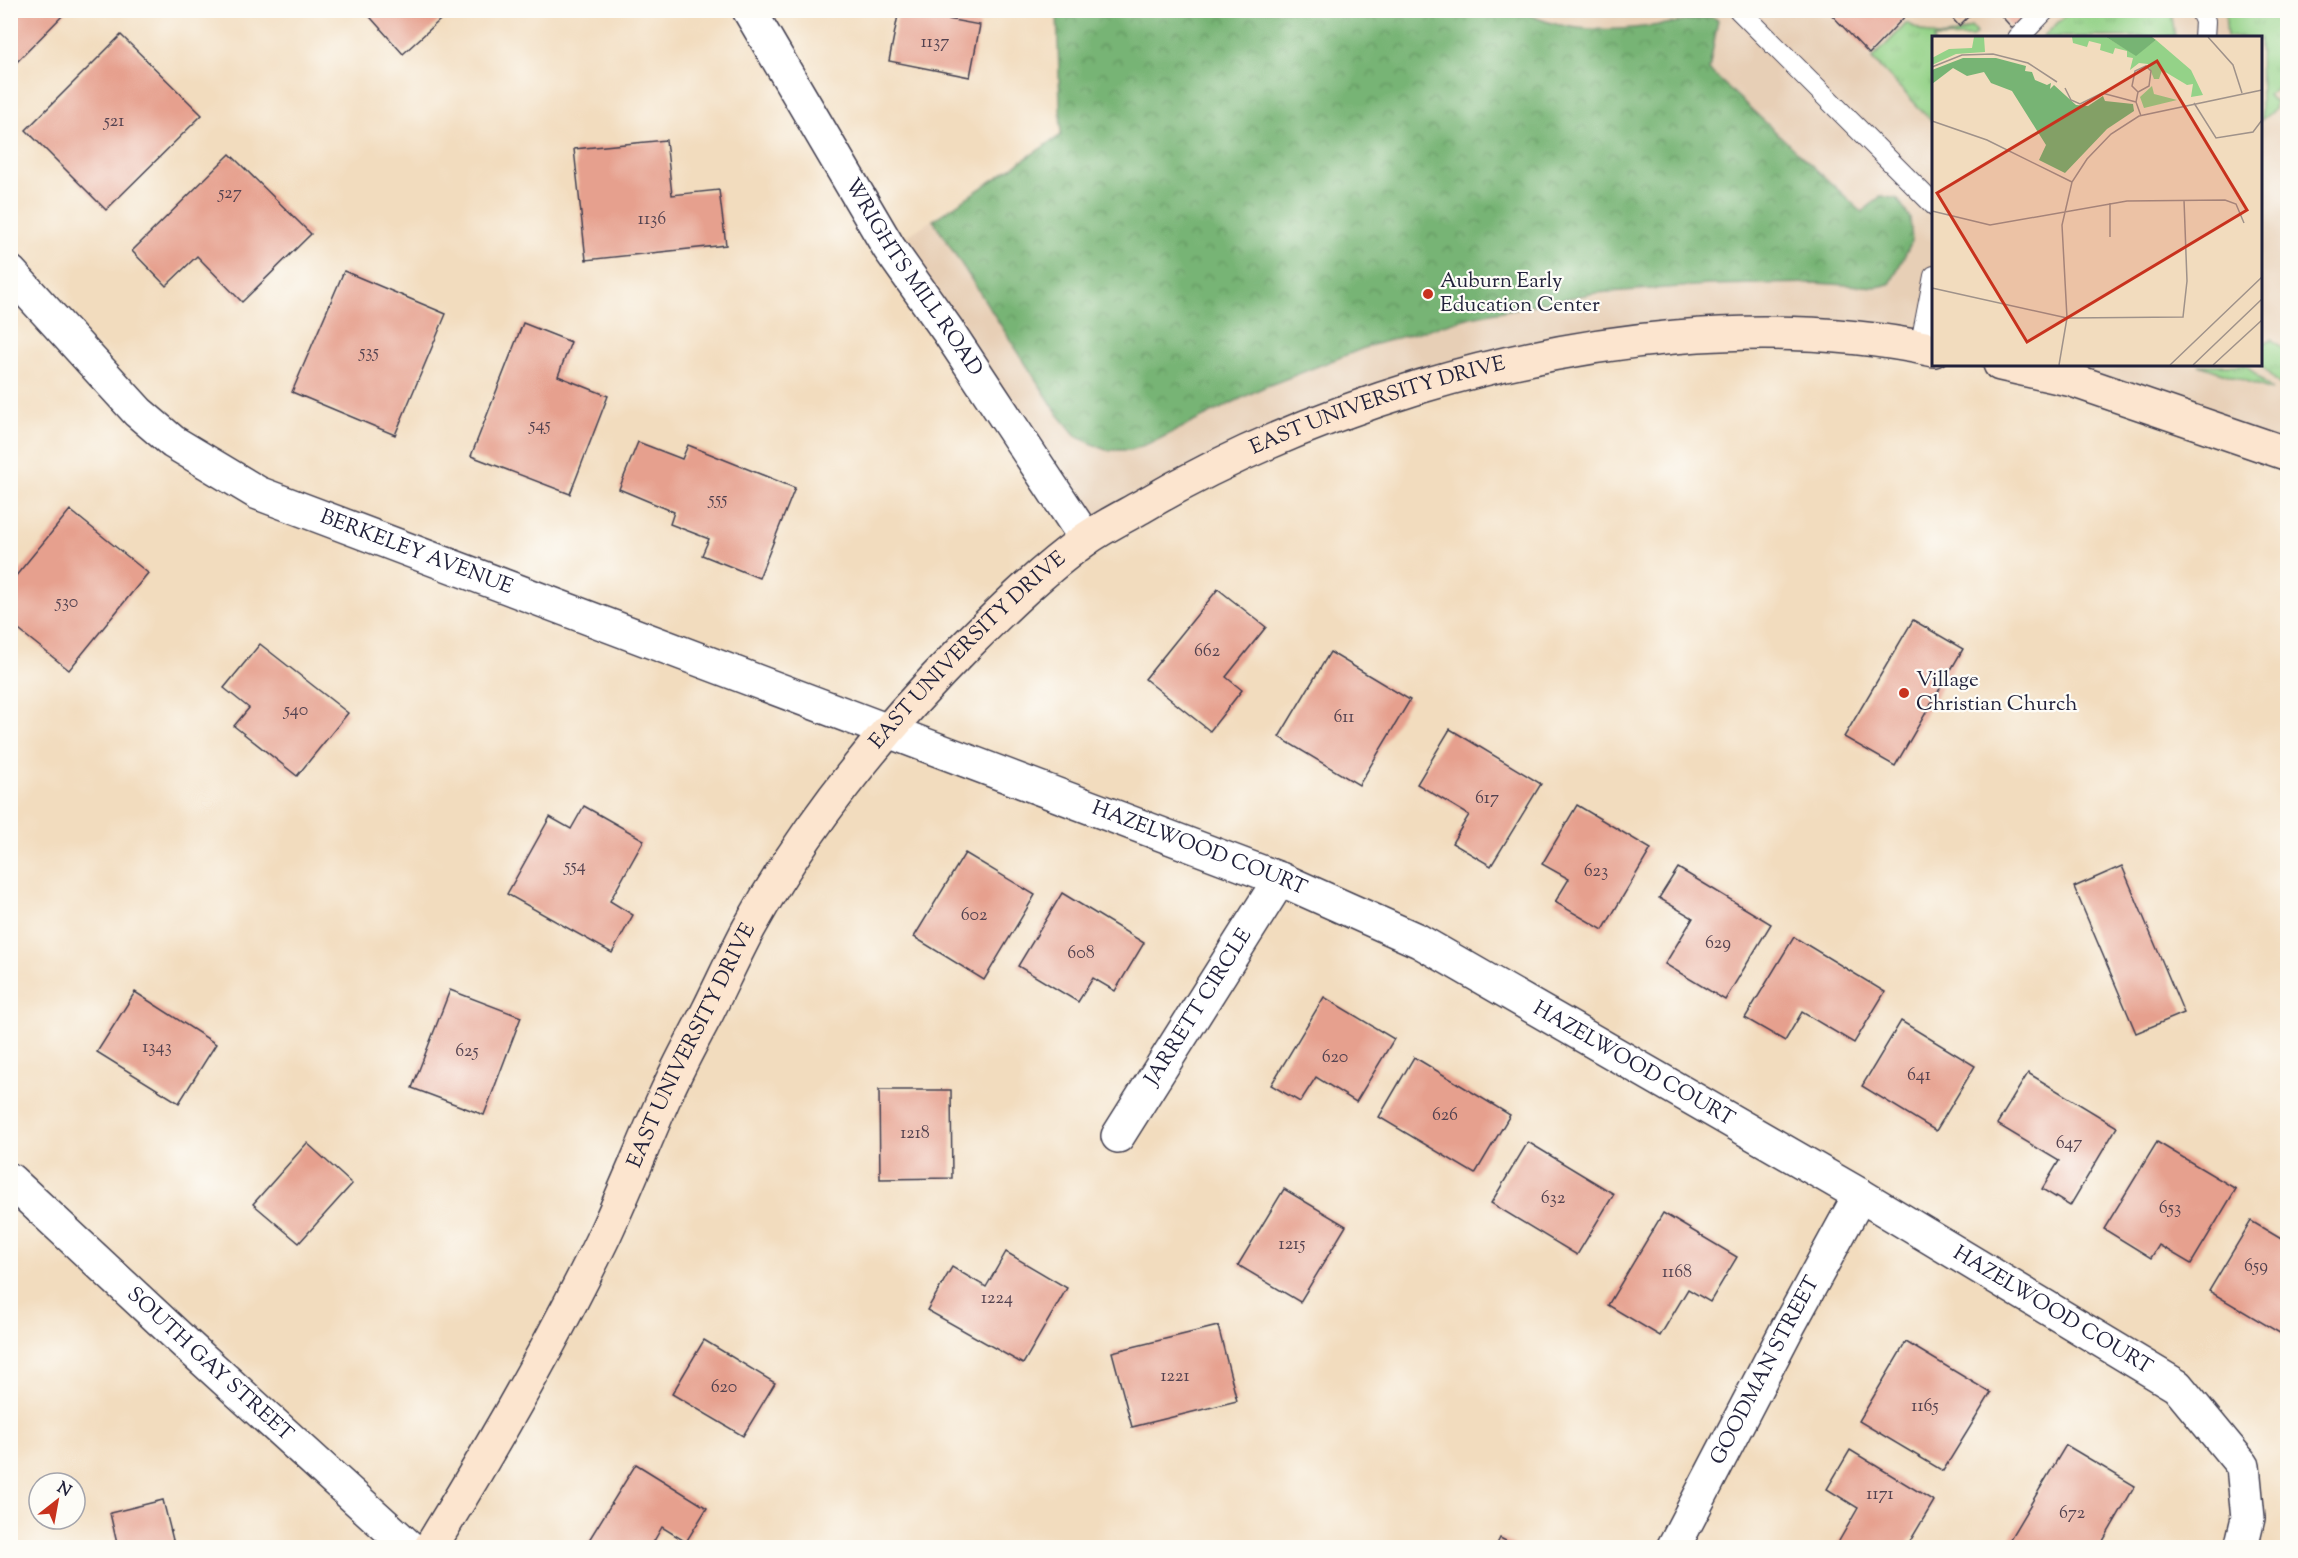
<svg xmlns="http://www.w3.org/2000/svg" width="2298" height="1558" font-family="'Sorts Mill Goudy',serif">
<defs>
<pattern id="grass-tufts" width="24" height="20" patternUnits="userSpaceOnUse" patternTransform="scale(1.5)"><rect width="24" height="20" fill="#94d288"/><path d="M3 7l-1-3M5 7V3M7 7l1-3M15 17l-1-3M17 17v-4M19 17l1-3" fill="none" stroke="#7fb476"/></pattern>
<pattern id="forest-crowns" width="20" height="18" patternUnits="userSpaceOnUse" patternTransform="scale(1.5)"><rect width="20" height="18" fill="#77b474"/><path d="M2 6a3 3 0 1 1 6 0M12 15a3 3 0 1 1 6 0" fill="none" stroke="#619260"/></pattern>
</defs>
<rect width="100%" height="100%" fill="#fdfcf7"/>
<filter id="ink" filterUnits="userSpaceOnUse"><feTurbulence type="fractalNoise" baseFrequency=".0167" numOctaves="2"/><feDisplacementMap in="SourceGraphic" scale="12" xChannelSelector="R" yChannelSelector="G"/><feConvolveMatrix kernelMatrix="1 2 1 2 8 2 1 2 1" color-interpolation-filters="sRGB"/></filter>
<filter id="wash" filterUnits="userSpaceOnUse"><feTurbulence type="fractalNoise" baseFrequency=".008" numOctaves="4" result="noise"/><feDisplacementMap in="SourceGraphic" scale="24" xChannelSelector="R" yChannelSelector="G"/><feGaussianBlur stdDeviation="1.35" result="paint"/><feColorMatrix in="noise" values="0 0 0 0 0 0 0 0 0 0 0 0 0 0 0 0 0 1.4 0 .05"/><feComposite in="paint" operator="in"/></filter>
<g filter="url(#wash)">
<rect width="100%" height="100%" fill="#f2dcbe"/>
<!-- built -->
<path fill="#e7cfb6" d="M1057 11H2287V456L2111 393 1975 365 2260 364V38H1934L1933 356 1855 339 1605 345 1455 376 1100 530 889 248 1061 135Z"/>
<!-- grass -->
<g fill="url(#grass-tufts)" stroke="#5b7a62" stroke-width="1.5">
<path d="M2071 10 2171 11 2175 37H2043Z"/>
<path d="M2225 11H2287V88L2283 83 2268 95 2275 103 2274 110 2261 120 2260 38 2227 37Z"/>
<path d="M1907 23C1932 37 1944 43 1971 27L1976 33 1973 37 1934 38 1933 122 1872 59Z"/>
<path d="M2271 339 2287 351V392L2260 365 2261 345Z"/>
<path d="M2199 365H2246L2272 390Z"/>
</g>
<!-- forest -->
<path fill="url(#forest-crowns)" stroke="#4c6b58" stroke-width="1.5" d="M1520 10C1578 43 1651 26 1712 17L1718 20 1709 70 1862 212 1881 196 1898 199 1910 218 1912 241 1890 284 1877 287 1816 283 1708 285 1595 293 1471 317 1369 346 1260 389 1157 440 1131 450H1106L1077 437 1058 414 933 220 1061 135 1057 11Z"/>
<g id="blocks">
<!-- building -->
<g fill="#e6a08e">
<path d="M10 10H68L10 69Z"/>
<path d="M364 10H451L403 54Z"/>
<path d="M899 10 980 25 970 77 889 61Z"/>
<path d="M1827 10H1911L1869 54Z"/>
<path d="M1945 10H1975L1959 26Z"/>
<path d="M1996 10H2031L2013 29Z"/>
<path d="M121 35 202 115 106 210 26 130Z"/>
<path d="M666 140 672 195 719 190 726 245 586 260 574 149Z"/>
<path d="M230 154 311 234 242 302 197 256 166 286 132 251Z"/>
<path d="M344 271 446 314 395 435 292 392Z"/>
<path d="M523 323 571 342 558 376 608 396 570 494 471 456Z"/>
<path d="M638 442 682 459 688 445 795 488 759 578 702 555 709 539 670 524 674 512 619 489Z"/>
<path d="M70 510 148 573 69 670 10 623V583Z"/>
<path d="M1218 589 1266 627 1226 677 1242 690 1210 731 1145 679Z"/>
<path d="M1913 620 1963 649 1895 766 1844 737Z"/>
<path d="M260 644 348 713 297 776 234 726 249 708 224 688Z"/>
<path d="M1330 652 1410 700 1359 785 1279 737Z"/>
<path d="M1450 729 1541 784 1491 866 1452 843 1469 815 1417 784Z"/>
<path d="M1577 805 1651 849 1603 930 1555 902 1569 879 1542 864Z"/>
<path d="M584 806 644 840 610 901 633 915 612 953 507 894 550 817 571 829Z"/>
<path d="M965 853 1035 895 984 980 914 937Z"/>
<path d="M2122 866 2184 1013 2136 1033 2074 887Z"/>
<path d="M1678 868 1771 924 1725 1000 1665 964 1693 918 1659 898Z"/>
<path d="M1062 893 1144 943 1115 991 1093 978 1078 1002 1018 966Z"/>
<path d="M1794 937 1885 992 1854 1043 1802 1012 1785 1041 1745 1018Z"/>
<path d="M450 990 521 1017 484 1115 412 1088Z"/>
<path d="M135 992 216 1044 179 1103 97 1052Z"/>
<path d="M1324 997 1394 1039 1356 1102 1316 1077 1300 1102 1271 1085Z"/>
<path d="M1901 1021 1975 1066 1936 1131 1862 1086Z"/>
<path d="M1414 1057 1510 1115 1475 1174 1379 1117Z"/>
<path d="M2028 1073 2117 1127 2070 1206 2042 1189 2059 1161 1997 1124Z"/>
<path d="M879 1090H951L952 1178 880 1179Z"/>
<path d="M1528 1142 1614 1194 1577 1255 1491 1203Z"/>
<path d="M2157 1142 2236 1189 2191 1264 2159 1245 2151 1258 2104 1229Z"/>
<path d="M307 1143 352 1184 299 1243 253 1204Z"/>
<path d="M1284 1189 1346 1226 1300 1302 1238 1265Z"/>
<path d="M1663 1213 1737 1257 1710 1302 1688 1289 1660 1336 1608 1305Z"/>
<path d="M2251 1221 2288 1243V1338L2209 1291Z"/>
<path d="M1006 1252 1067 1288 1023 1364 927 1310 952 1267 986 1287Z"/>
<path d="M1218 1326 1237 1401 1132 1427 1112 1352Z"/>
<path d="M704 1340 775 1383 743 1436 672 1394Z"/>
<path d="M1906 1342 1991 1393 1943 1471 1859 1421Z"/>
<path d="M2066 1445 2135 1486 2099 1548H2018L2008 1542Z"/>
<path d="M1850 1450 1934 1501 1906 1548H1835L1858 1508 1827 1489Z"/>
<path d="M636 1464 707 1508 686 1542 662 1527 650 1548H584Z"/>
<path d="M163 1500 175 1548H118L110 1513Z"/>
<path d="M1500 1538 1520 1548H1495Z"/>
</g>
</g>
</g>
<g filter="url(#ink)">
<use href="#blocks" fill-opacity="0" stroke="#413e4f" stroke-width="1.5"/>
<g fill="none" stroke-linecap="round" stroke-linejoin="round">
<!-- lane casing -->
<g stroke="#413e4f" stroke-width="22">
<g id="lane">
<path d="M1739 10 1934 205"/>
<path d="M2200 10 2205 21 2204 38"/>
<path d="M2018 38 2045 10"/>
<path d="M1920 348 1934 276"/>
</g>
</g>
<!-- street casing -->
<g stroke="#413e4f" stroke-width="36">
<g id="street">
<path id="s1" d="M749 10 889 248 948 331 1086 539"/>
<path id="s2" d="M10 272 138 412 173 442 258 493 1280 879 1419 941 1860 1195 2177 1386 2243 1466 2248 1518 2241 1548"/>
<path id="s3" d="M1118 1136 1280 879"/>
<path id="s4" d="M10 1180 186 1344 410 1548"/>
<path id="s5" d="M1673 1548 1789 1325 1860 1195"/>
</g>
</g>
<!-- secondary casing -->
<g stroke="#413e4f" stroke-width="36">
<g id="secondary">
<path d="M2000 364 2072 380 2288 454"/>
<path id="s6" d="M430 1548C493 1446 553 1342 605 1234 626 1189 644 1143 664 1098 677 1069 692 1041 707 1013 721 985 734 956 749 928 807 823 884 729 968 644 1005 607 1044 569 1086 539 1103 527 1123 517 1141 507 1229 455 1324 416 1422 386 1583 338 1768 315 1934 350"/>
</g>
</g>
<!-- lane -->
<use href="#lane" stroke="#fff" stroke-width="20"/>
<!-- street -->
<use href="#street" stroke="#fff" stroke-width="33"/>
<!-- secondary -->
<use href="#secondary" stroke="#fce5cf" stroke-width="33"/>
</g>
</g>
<!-- markers -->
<g fill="#c8321e" stroke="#fdfcf7" stroke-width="2">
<circle cx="1428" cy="294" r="6"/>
<circle cx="1904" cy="693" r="6"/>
</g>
<g text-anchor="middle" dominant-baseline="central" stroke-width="4.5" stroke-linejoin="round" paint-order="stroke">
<!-- number labels -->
<g font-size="18" fill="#534250">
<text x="935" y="43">1137</text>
<text x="114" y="122">521</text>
<text x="230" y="194">527</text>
<text x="652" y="220">1136</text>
<text x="369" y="353">535</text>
<text x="540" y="426">545</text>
<text x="718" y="500">555</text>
<text x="67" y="603">530</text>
<text x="1207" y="652">662</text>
<text x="296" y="711">540</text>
<text x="1344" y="718">611</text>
<text x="1487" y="799">617</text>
<text x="575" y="867">554</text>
<text x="1596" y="872">623</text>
<text x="974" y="916">602</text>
<text x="1718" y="944">629</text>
<text x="1081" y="954">608</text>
<text x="157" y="1048">1343</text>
<text x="467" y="1052">625</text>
<text x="1335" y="1058">620</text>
<text x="1919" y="1076">641</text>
<text x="1445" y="1116">626</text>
<text x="915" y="1134">1218</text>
<text x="2069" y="1144">647</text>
<text x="1553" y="1199">632</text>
<text x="2170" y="1209">653</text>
<text x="1292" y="1245">1215</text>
<text x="2256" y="1267">659</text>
<text x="1677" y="1273">1168</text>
<text x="997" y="1299">1224</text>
<text x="1175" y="1377">1221</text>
<text x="724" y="1388">620</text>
<text x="1925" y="1407">1165</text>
<text x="1880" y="1495">1171</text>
<text x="2072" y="1514">672</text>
</g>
<!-- street labels -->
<g font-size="21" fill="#22223b" stroke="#fdfcf7">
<text stroke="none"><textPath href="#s1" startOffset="314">WRIGHTS MILL ROAD</textPath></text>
<text stroke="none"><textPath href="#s6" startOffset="1538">EAST UNIVERSITY DRIVE</textPath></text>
<text stroke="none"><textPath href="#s2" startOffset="504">BERKELEY AVENUE</textPath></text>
<text stroke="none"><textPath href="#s6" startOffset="1053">EAST UNIVERSITY DRIVE</textPath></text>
<text stroke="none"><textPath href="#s2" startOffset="1341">HAZELWOOD COURT</textPath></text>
<text stroke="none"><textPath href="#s3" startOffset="152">JARRETT CIRCLE</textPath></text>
<text stroke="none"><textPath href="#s6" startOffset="567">EAST UNIVERSITY DRIVE</textPath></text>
<text stroke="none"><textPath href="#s2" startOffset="1827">HAZELWOOD COURT</textPath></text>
<text stroke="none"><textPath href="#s2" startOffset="2313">HAZELWOOD COURT</textPath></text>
<text stroke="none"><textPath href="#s4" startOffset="272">SOUTH GAY STREET</textPath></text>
<text stroke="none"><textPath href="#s5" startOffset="200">GOODMAN STREET</textPath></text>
</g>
<!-- poi labels -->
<g font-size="21" fill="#22223b" stroke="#fdfcf7" text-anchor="start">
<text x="1440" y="282">Auburn Early<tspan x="1440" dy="24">Education Center</tspan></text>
<text x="1916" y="681">Village<tspan x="1916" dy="24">Christian Church</tspan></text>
</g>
</g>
<!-- overview -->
<g transform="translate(1932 36)">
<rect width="330" height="330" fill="#f2dcbe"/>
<path d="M42 1H52L53 16 24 18 0 29V22L17 13 40 12ZM140 1H174L204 19 224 4 259 34 271 59 259 61 261 48 255 49 230 34 227 43H222L216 28 207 27 198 34 201 22 195 21V15L183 12 181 18 168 14 169 8 157 5 155 11 141 7ZM220 50 222 58 245 64 212 72 208 61Z" fill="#94d288"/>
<path d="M174 1H220L224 4 204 20ZM31 22H64L94 30 93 35 100 36 103 44 115 49 119 47 118 53 122 49 144 69 156 70 171 60 173 65 201 68 202 75 175 93 133 137 107 124 114 109 80 55 59 47 52 36 35 40 21 32 0 48V34Z" fill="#77b474"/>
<path fill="none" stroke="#9f928a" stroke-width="1.5" d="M276 1 301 29 310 57M0 31 30 19 61 18 96 27 125 46M133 52 139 64 148 68 170 57 204 66M206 56 200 50 203 35 214 30 219 35 217 50 206 56 204 66 209 80M262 67 284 102 321 96 330 84M0 85 55 104 140 146M0 175 58 189 195 165 293 164 304 168 312 187M178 201V167M0 252 135 282 251 281 255 245 252 164M127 329 135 282 130 189 140 146 155 123 179 98 207 80 330 54M238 329 330 241M261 329 330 263M281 329 330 284"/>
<path fill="#c8321e" fill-opacity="0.15" stroke="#c8321e" stroke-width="3" d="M225 25 315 174 95 306 5 157Z"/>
<rect width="330" height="330" fill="none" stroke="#22223b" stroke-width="3"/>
</g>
<!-- margin -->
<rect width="2298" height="1558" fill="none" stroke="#fdfcf7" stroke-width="36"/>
<!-- north arrow -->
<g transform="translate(57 1501) rotate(31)"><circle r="28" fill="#fdfcf7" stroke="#a5a5ac" stroke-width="1.5"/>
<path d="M0-4.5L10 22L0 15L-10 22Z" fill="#c8321e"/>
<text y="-9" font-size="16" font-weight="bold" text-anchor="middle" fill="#22223b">N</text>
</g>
</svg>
